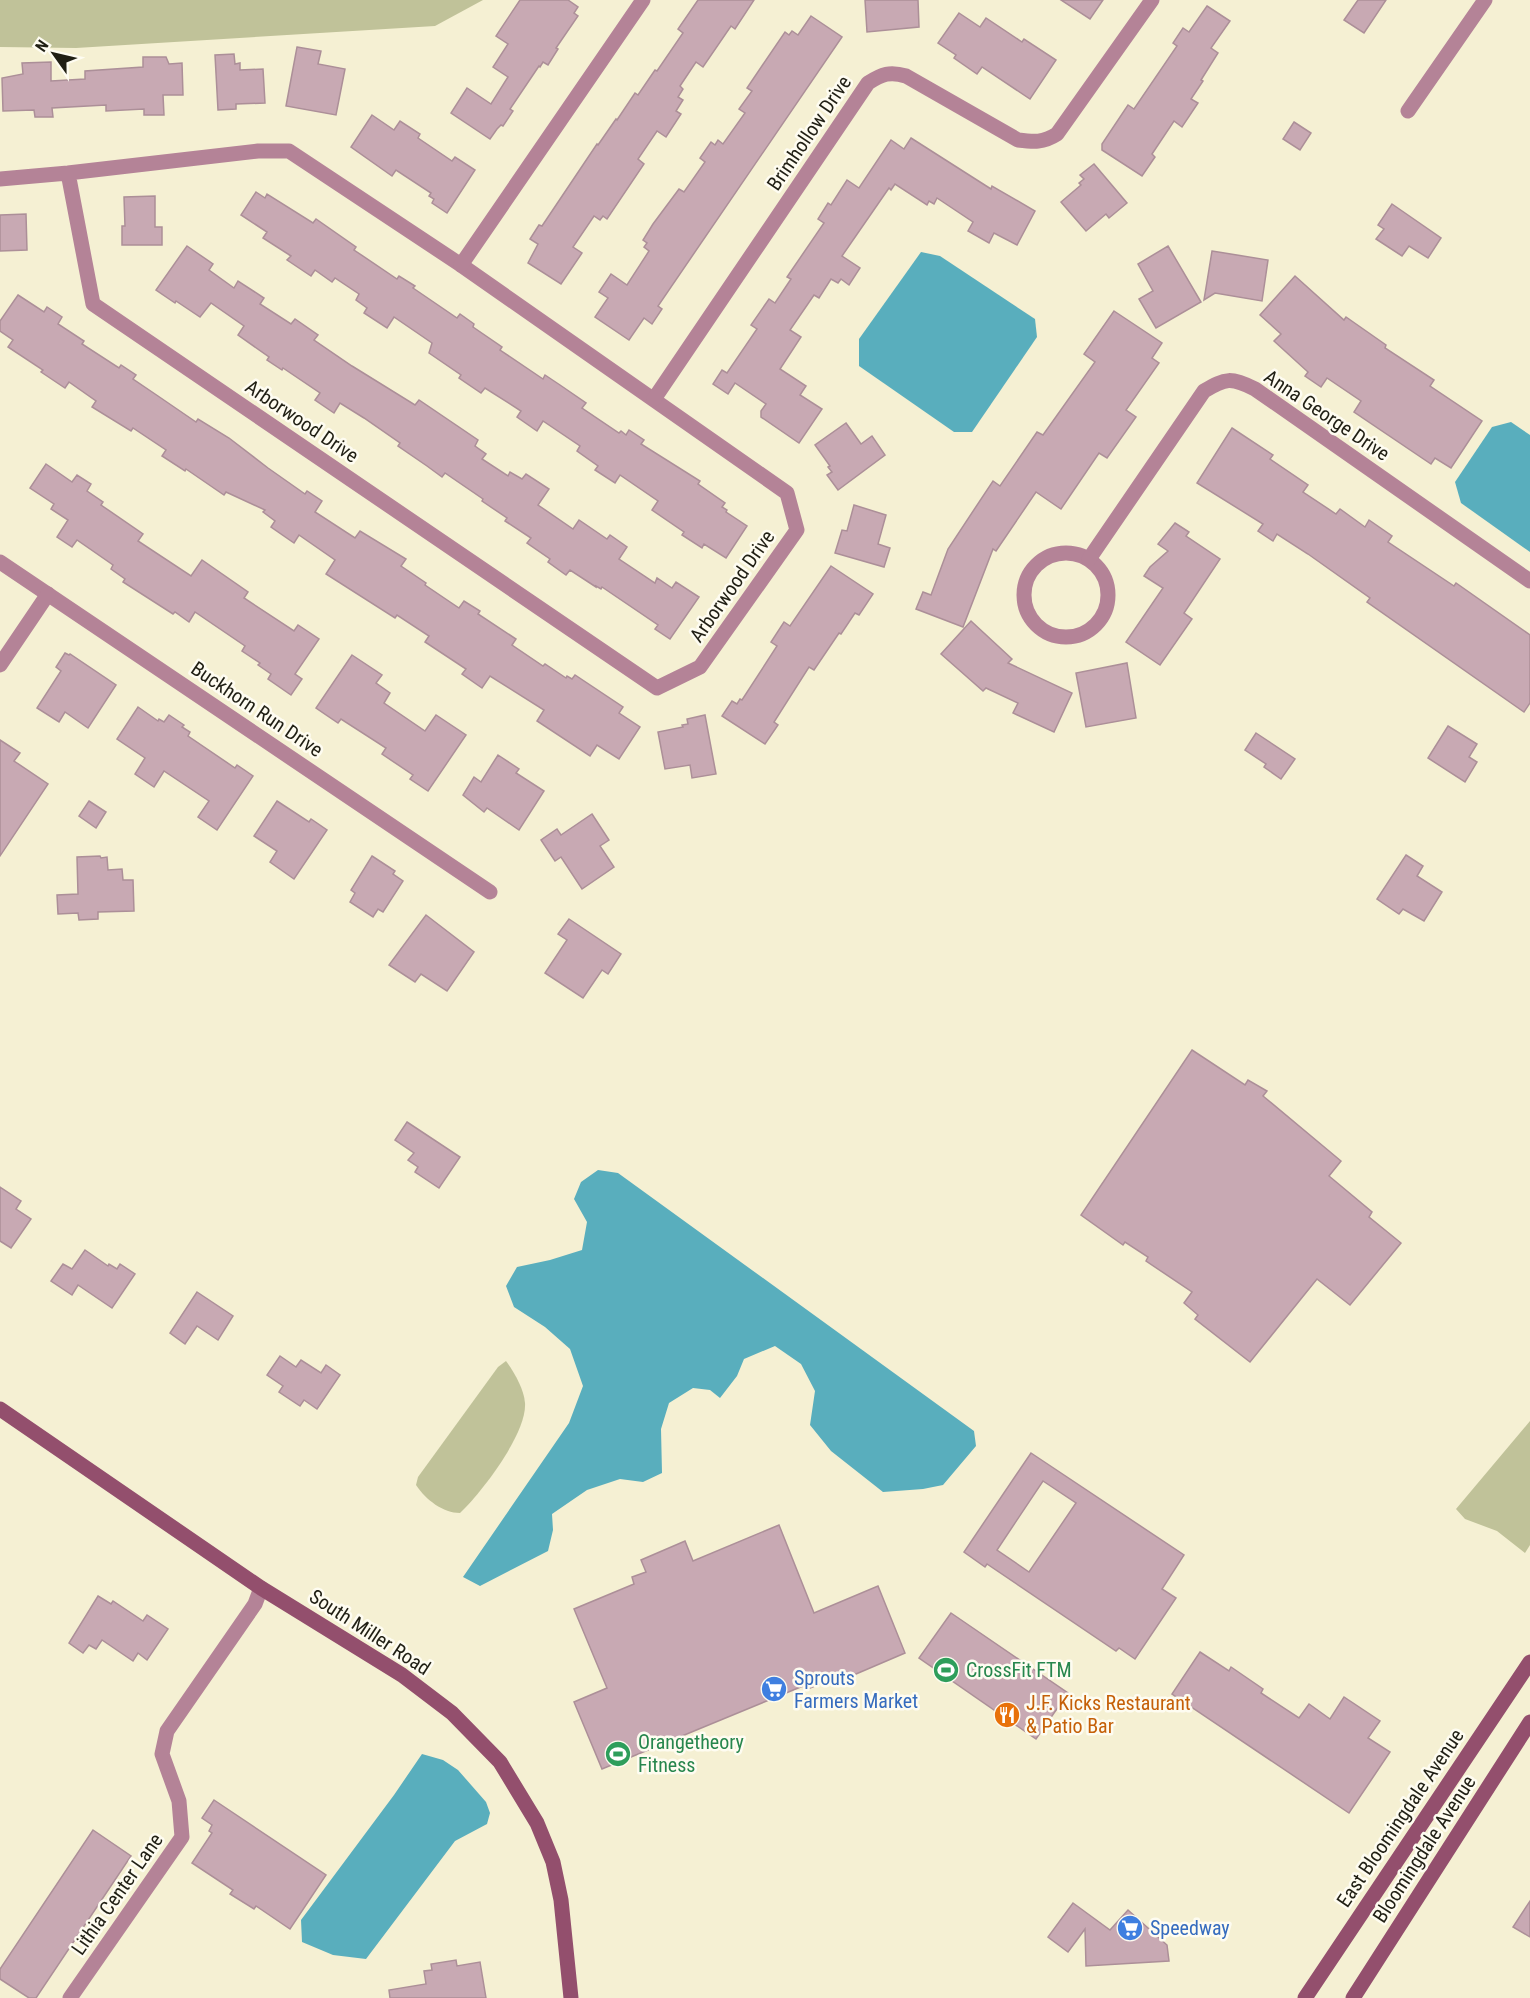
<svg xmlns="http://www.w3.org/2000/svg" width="1530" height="1998" font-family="'Roboto Condensed',sans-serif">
<rect width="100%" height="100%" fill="#f5f0d3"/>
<!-- green -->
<g fill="#c0c299">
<path d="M0 0H483L435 26 76 48 0 47Z"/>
<path d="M506 1361C514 1372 524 1389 525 1403 527 1434 481 1493 460 1513 443 1513 426 1500 416 1485L418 1477 498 1367Z"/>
<path d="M1530 1421V1545L1525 1553 1497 1531 1465 1519 1456 1509Z"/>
</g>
<!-- water -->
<g fill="#59aebd">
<path d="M921 252 940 256 1035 319 1037 337 972 432H954L859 366V339Z"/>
<path d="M1511 422 1530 435V552L1461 503 1455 482 1492 427Z"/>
<path d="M598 1170 618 1173 974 1431 976 1446 943 1485 923 1489 883 1492 831 1451 810 1425 815 1391 801 1364 775 1346 744 1359 737 1376 720 1398 710 1390 693 1388 669 1403 661 1429 662 1473 643 1482 620 1479 587 1490 552 1514 553 1530 548 1551 480 1586 463 1577 569 1423 583 1386 570 1349 545 1327 514 1307 506 1286 517 1267 550 1260 582 1250 587 1222 574 1199 581 1182Z"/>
<path d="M422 1754 443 1760 458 1770 486 1802 490 1813 487 1824 455 1841 366 1959 333 1955 302 1942 301 1920 394 1795Z"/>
</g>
<!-- building -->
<g fill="#c8a9b3" stroke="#ac8f98" stroke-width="1.5" fill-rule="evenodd">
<path d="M520 0H568L578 7 574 13 578 16 556 48 558 49 548 65 543 62 540 67 539 66 510 109 513 111 503 126 501 125 497 129 490 139 451 113 467 88 491 104 508 77 493 67 508 44 496 36Z"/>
<path d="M698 0H754L735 29 731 26 703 67 696 62 680 86 683 89 678 97 683 100 676 111 681 114 666 137 657 131 638 159 644 164 607 219 603 216 600 220 594 216 573 247 582 253 561 284 528 263 538 244 530 239 539 225 542 226 597 144 598 145 616 119 617 120 635 93 638 95 655 70 657 71 683 33 678 29Z"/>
<path d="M865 0H918L919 27 867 32Z"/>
<path d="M1061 0H1103L1090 19Z"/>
<path d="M1358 0H1386L1364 33 1344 20Z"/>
<path d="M1207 6 1230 21 1211 48 1218 53 1201 80 1203 81 1191 99 1198 103 1182 127 1174 121 1152 154 1155 157 1142 176 1102 150V144L1128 105 1134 109 1177 46 1173 43 1183 28 1189 32Z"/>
<path d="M959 13 980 27 986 18 1022 42 1024 39 1056 60 1030 99 982 67 977 74 954 58 956 55 938 43Z"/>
<path d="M811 16 842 37 658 306 662 309 652 324 644 318 629 340 595 317 608 298 599 292 611 274 627 285 649 251 644 247 647 243 643 240 653 224 679 189 684 192 705 162 700 158 711 142 715 145 718 140 723 144 745 113 739 109 752 91 747 88 785 32 789 35 792 31 798 35Z"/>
<path d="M297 47 321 51 318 64 345 69 336 115 286 106Z"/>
<path d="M234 54 235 64 240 63V70L263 69 265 103 236 104V109L218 110 215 55Z"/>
<path d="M143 57H166L169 64 182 63 183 95H163L164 115H144V109L106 111V105L52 108 53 117H35L34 110 3 111 2 78 23 74 22 63 51 62V81L85 79V71L143 67Z"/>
<path d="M372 115 394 130 400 121 420 134 418 138 452 161 455 157 475 170 447 213 432 203 434 199 429 196 431 193 396 170 392 176 351 147Z"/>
<path d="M1294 122 1311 133 1300 150 1283 139Z"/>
<path d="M911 138 991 189 992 186 1035 211 1017 245 994 233 989 243 968 231 973 222 937 198 934 204 929 201 927 205 895 184 891 190 889 188 842 256 860 268 849 285 841 279 838 283 831 279 819 298 814 295 790 330 801 337 780 369 806 386 800 395 822 409 799 443 761 417V411L766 404 735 383 728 394 713 384 722 370 727 373 757 329 751 325 769 299 775 303 791 279 787 277 824 223 818 219 828 203 831 205 847 180 859 188 891 140 904 149Z"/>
<path d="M1094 164 1127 203 1109 218 1106 214 1086 231 1061 202 1081 185 1079 183 1084 179 1080 175Z"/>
<path d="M256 192 265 198 267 194 313 223 316 219 356 247 354 250 397 279 399 276 415 286 413 288 457 318 460 314 474 324 473 327 502 347 500 350 543 379 545 375 560 385 586 403 582 408 619 433 621 431 626 435 629 430 644 440 641 444 700 481 698 484 725 503 722 507 727 510 726 512 747 526 726 558 704 544 702 548 682 535 684 532 652 510 658 501 620 475 615 483 595 470 598 466 577 451 580 446 543 421 537 431 517 417 521 411 485 388 481 393 459 378 461 375 429 353 432 343 394 317 387 328 364 313 367 308 356 300 359 294 335 278 332 282 315 270 311 276 287 260 291 256 263 238 267 232 241 215Z"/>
<path d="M155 196V227H162V245H122V226H125L124 197Z"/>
<path d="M1392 204 1441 238 1428 258 1409 246 1402 256 1376 239 1384 229 1378 225Z"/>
<path d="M26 214 27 250 0 251V215Z"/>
<path d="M187 246 213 264 209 270 234 288 238 281 264 298 260 304 291 324 295 319 318 335 314 340 352 366 415 405 419 400 478 440 475 446 486 454 482 459 508 476 510 472 522 479 526 474 549 489 538 505 573 529 579 520 607 539 610 535 627 547 619 559 655 583 657 578 672 588 676 582 699 597 670 639 655 629 658 625 602 587 601 589 596 586V587L570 570 566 575 548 562 550 559 527 543 531 538 505 521 507 518 482 501 483 499 445 473 442 477 427 466 398 446 400 443 364 418 340 403 334 413 315 400 320 393 283 368 282 370 267 360 269 357 238 335 244 326 211 303 200 317 176 301 175 303 156 290Z"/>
<path d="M1168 246 1201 302 1156 328 1139 299 1153 291 1138 264Z"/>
<path d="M1212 251 1268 260 1262 301 1215 293 1204 300Z"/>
<path d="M1295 276 1344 320 1346 317 1386 345 1385 348 1434 380 1430 386 1482 421 1451 468 1435 458 1431 464 1354 412 1361 401 1327 378 1321 387 1305 376 1308 372 1274 341 1281 334 1260 315Z"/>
<path d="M18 295 44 312 47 307 62 317 58 324 84 341 82 344 119 368 121 365 136 375 133 379 158 396 196 422 198 419 229 438 268 468 305 494 307 491 322 501 315 512 355 538 360 531 406 559 401 566 426 583 425 585 459 608 464 601 480 611 478 614 516 639 512 645 543 666 545 664 566 678 567 676 572 679 575 675 623 707 619 713 640 727 619 759 597 745 590 756 537 721 544 710 490 676 482 688 462 674 466 669 425 642 429 636 397 615 395 618 326 574 335 560 299 535 294 543 271 527 275 521 263 512 265 510 226 492 224 495 186 469 185 471 162 456 166 450 133 428 131 431 92 407 96 401 69 382 65 388 41 372 43 370 8 347 13 340 0 331V321Z"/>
<path d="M1114 311 1162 343 1152 358 1159 363 1126 410 1136 417 1107 458 1099 453 1061 509 1036 492 996 551 993 549 963 627 916 609 923 592 931 595 948 549 993 481 1000 486 1037 432 1043 435 1095 362 1084 354Z"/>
<path d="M846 423 861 444 872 436 885 455 838 490 827 475 832 472 828 467 830 466 815 445Z"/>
<path d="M1232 428 1273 455 1270 459 1308 485 1303 492 1336 514 1340 509 1365 527 1369 520 1392 536 1388 542 1454 586 1456 583 1530 635V703L1524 712 1367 602 1370 598 1308 554 1277 534 1273 541 1258 531 1263 524 1197 483Z"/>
<path d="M46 464 72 482 77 475 91 484 87 491 103 502 101 505 143 534 138 541 191 576 202 560 248 592 244 598 294 631 298 625 319 639 295 674 302 679 291 695 268 679 271 674 258 665 260 663 242 651 245 646 195 612 189 622 175 612 173 614 123 582 125 579 111 569 113 565 77 540 72 547 57 537 68 520 51 509 54 504 30 488Z"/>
<path d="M854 505 886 515 878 544 890 548 884 567 835 553 842 530 847 531Z"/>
<path d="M1175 523 1189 532 1186 536 1220 559 1184 613 1192 619 1160 665 1126 642 1163 588 1144 576 1150 567 1168 551 1158 544Z"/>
<path d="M831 566 873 594 859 615 855 613 841 634 839 633 814 670 809 667 774 722 778 725 765 744 722 716 732 701 737 704 740 699 742 700 777 646 771 642 784 622 790 626Z"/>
<path d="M971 621 1012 659 1008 663 1072 693 1054 732 1013 713 1018 703 986 688 983 691 941 654Z"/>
<path d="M65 653 69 655 70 654 116 685 88 728 65 712 59 722 37 708 61 671 56 667Z"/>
<path d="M352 655 382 675 376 683 390 693 384 703 425 731 436 715 466 735 428 791 410 779 413 775 382 754 386 748 341 719 338 723 316 708Z"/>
<path d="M1127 663 1136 718 1086 727 1076 673Z"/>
<path d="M138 707 158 721 159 719 164 722 169 715 184 725 182 727 190 732 188 736 235 768 237 765 253 776 217 830 198 817 209 801 164 771 154 787 135 774 145 758 117 739Z"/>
<path d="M705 715 716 774 692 778 690 765 665 769 658 732 683 727 682 725 688 724 687 719Z"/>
<path d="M1448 726 1477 744 1469 757 1477 762 1465 782 1428 758Z"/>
<path d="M1256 733 1295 759 1281 779 1264 767 1266 764 1245 750Z"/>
<path d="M0 740 20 753 14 761 48 784 0 856Z"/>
<path d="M498 755 519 769 516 773 544 791 519 830 487 808 484 812 463 795 474 777 481 782Z"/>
<path d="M89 801 106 812 96 828 79 816Z"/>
<path d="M277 801 309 822 311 819 327 830 294 879 270 862 277 851 254 836Z"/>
<path d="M592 814 609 840 600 846 614 867 582 889 561 857 555 861 541 840 557 829 561 835Z"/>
<path d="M1406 855 1423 866 1417 876 1442 892 1424 921 1403 909 1399 914 1377 899Z"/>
<path d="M100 856 101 858 107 857 108 870 122 869 123 880H133L134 911 98 912V919L79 920 78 913 58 914 57 895 78 894 77 857Z"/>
<path d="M372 856 395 871 393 874 403 881 383 912 378 909 373 917 350 902 355 893 351 890Z"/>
<path d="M426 915 474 952 447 991 421 974 415 982 389 965Z"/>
<path d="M569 919 621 954 608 974 602 970 583 998 545 973 567 940 558 934Z"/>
<path d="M1192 1050 1245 1085 1248 1080 1267 1091 1263 1096 1341 1161 1329 1176 1372 1212 1369 1217 1401 1243 1350 1305 1317 1279 1250 1362 1195 1319 1198 1315 1184 1303 1192 1292 1146 1261 1148 1257 1125 1242 1123 1245 1081 1215Z"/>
<path d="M407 1122 460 1157 439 1188 415 1172 418 1167 408 1160 414 1153 395 1140Z"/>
<path d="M0 1187 21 1201 16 1209 31 1219 11 1248 0 1241Z"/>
<path d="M85 1250 108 1266 109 1264 117 1269 120 1264 135 1274 112 1308 78 1285 72 1295 51 1281 63 1264 72 1269Z"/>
<path d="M197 1292 233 1316 218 1340 197 1326 185 1344 170 1333Z"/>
<path d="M280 1356 296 1367 301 1360 321 1373 326 1365 340 1375 317 1409 304 1400 300 1406 279 1392 283 1386 267 1375Z"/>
<path d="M1031 1453 1184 1555 1162 1589 1176 1598 1135 1659 1119 1648 1116 1651 987 1564 985 1567 964 1552ZM1043 1481 1076 1503 1029 1572 997 1550Z"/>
<path d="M779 1525 814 1613 878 1586 905 1653 842 1680 840 1676 805 1690 803 1686 602 1769 574 1702 607 1688 574 1609 634 1584 632 1577 646 1572 641 1560 685 1541 693 1561Z"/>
<path d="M98 1596 111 1604 113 1601 143 1621 147 1615 168 1629 147 1660 138 1653 133 1661 102 1640 96 1649 89 1645 83 1653 69 1643Z"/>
<path d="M951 1613 1068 1693 1036 1739 919 1658Z"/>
<path d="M1200 1652 1229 1671 1231 1667 1263 1689 1261 1693 1299 1718 1309 1704 1330 1719 1344 1697 1380 1721 1368 1738 1390 1752 1349 1813 1172 1694Z"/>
<path d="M214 1800 326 1875 290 1929 256 1906 254 1909 230 1894 233 1890 192 1863 212 1833 209 1831 212 1825 202 1818Z"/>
<path d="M93 1830 131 1856 36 1998H29L0 1979V1969Z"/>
<path d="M1530 1901V1937L1513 1927Z"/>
<path d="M1073 1903 1110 1930 1128 1910 1167 1945 1169 1961 1086 1966 1085 1929 1068 1952 1048 1937Z"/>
<path d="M456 1960 457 1966 480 1962 486 1998H390L389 1990 426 1984 424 1971 432 1970 431 1964Z"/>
</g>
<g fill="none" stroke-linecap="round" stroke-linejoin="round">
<!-- street -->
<g stroke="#b48397" stroke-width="15">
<path d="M1408 111 1485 0"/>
<path d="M0 179 68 173 258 151H289L461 265 787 493 797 530 700 667 657 688 93 304 68 173"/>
<path d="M461 265 643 0"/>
<path d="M654 399 868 83C882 74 890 71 906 76L1018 140C1034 142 1043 143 1057 134L1152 0"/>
<circle cx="1066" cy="595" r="42"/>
<path d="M1089 559 1204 391C1226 378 1231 377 1255 389L1530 581"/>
<path d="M0 562 490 892"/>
<path d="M0 665 48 594"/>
<path d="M70 1998 182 1837 179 1801 162 1754 167 1731 255 1604 261 1588"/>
</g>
<!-- secondary -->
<g stroke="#934f6d" stroke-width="15">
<path d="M0 1409 261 1588 402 1675 452 1713 500 1762 537 1823 553 1862 561 1900 571 1998"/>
<path d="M1305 1998 1530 1662"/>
<path d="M1353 1998 1530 1722"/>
</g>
</g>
<!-- icons -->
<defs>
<g id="stadium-disc" transform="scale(1.35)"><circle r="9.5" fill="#2e9e5b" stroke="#fefcf1"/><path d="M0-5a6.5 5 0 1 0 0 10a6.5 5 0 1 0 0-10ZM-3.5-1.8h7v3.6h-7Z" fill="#fff"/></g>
<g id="supermarket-disc" transform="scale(1.35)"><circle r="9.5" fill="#3f7fe0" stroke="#fefcf1"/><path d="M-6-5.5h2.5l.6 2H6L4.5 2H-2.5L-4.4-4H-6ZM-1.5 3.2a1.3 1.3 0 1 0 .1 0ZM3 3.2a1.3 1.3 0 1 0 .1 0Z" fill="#fff"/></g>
<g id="restaurant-disc" transform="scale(1.35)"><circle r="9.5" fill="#e8710a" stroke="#fefcf1"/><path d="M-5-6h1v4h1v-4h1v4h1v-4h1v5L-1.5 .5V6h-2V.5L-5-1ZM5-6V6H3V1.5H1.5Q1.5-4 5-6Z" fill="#fff"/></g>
</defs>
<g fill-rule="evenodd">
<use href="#stadium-disc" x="946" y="1670"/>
<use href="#supermarket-disc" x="774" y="1689"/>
<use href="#restaurant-disc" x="1007" y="1715"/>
<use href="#stadium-disc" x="618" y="1754"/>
<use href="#supermarket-disc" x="1130" y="1928"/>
</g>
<g text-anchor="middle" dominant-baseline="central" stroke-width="5" stroke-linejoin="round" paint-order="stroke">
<!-- street labels -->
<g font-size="20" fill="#201f14" stroke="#fefcf1">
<text transform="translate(809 133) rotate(-56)">Brimhollow Drive</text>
<text transform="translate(1327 415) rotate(34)">Anna George Drive</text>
<text transform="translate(302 421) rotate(34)">Arborwood Drive</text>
<text transform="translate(732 586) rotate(-55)">Arborwood Drive</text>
<text transform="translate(257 709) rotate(34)">Buckhorn Run Drive</text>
<text transform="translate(370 1632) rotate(33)">South Miller Road</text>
<text transform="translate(1400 1818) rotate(-56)">East Bloomingdale Avenue</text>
<text transform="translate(1424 1849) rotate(-57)">Bloomingdale Avenue</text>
<text transform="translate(117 1894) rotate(-55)">Lithia Center Lane</text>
</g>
<!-- leisure labels -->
<g font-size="20" fill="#27864d" stroke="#fefcf1" text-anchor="start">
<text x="966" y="1670">CrossFit FTM</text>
<text x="638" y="1742">Orangetheory<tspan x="638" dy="23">Fitness</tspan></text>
</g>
<!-- shop labels -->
<g font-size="20" fill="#366cbe" stroke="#fefcf1" text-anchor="start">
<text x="794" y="1678">Sprouts<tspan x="794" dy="23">Farmers Market</tspan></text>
<text x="1150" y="1928">Speedway</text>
</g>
<!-- food labels -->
<g font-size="20" fill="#c56008" stroke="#fefcf1" text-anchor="start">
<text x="1026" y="1703">J.F. Kicks Restaurant<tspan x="1026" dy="23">&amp; Patio Bar</tspan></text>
</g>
</g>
<!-- north arrow -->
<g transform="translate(54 54) rotate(304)" stroke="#fefcf1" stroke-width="4.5" paint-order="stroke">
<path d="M0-4.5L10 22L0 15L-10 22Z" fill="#201f14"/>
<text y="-9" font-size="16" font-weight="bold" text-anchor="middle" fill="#201f14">N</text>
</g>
</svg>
